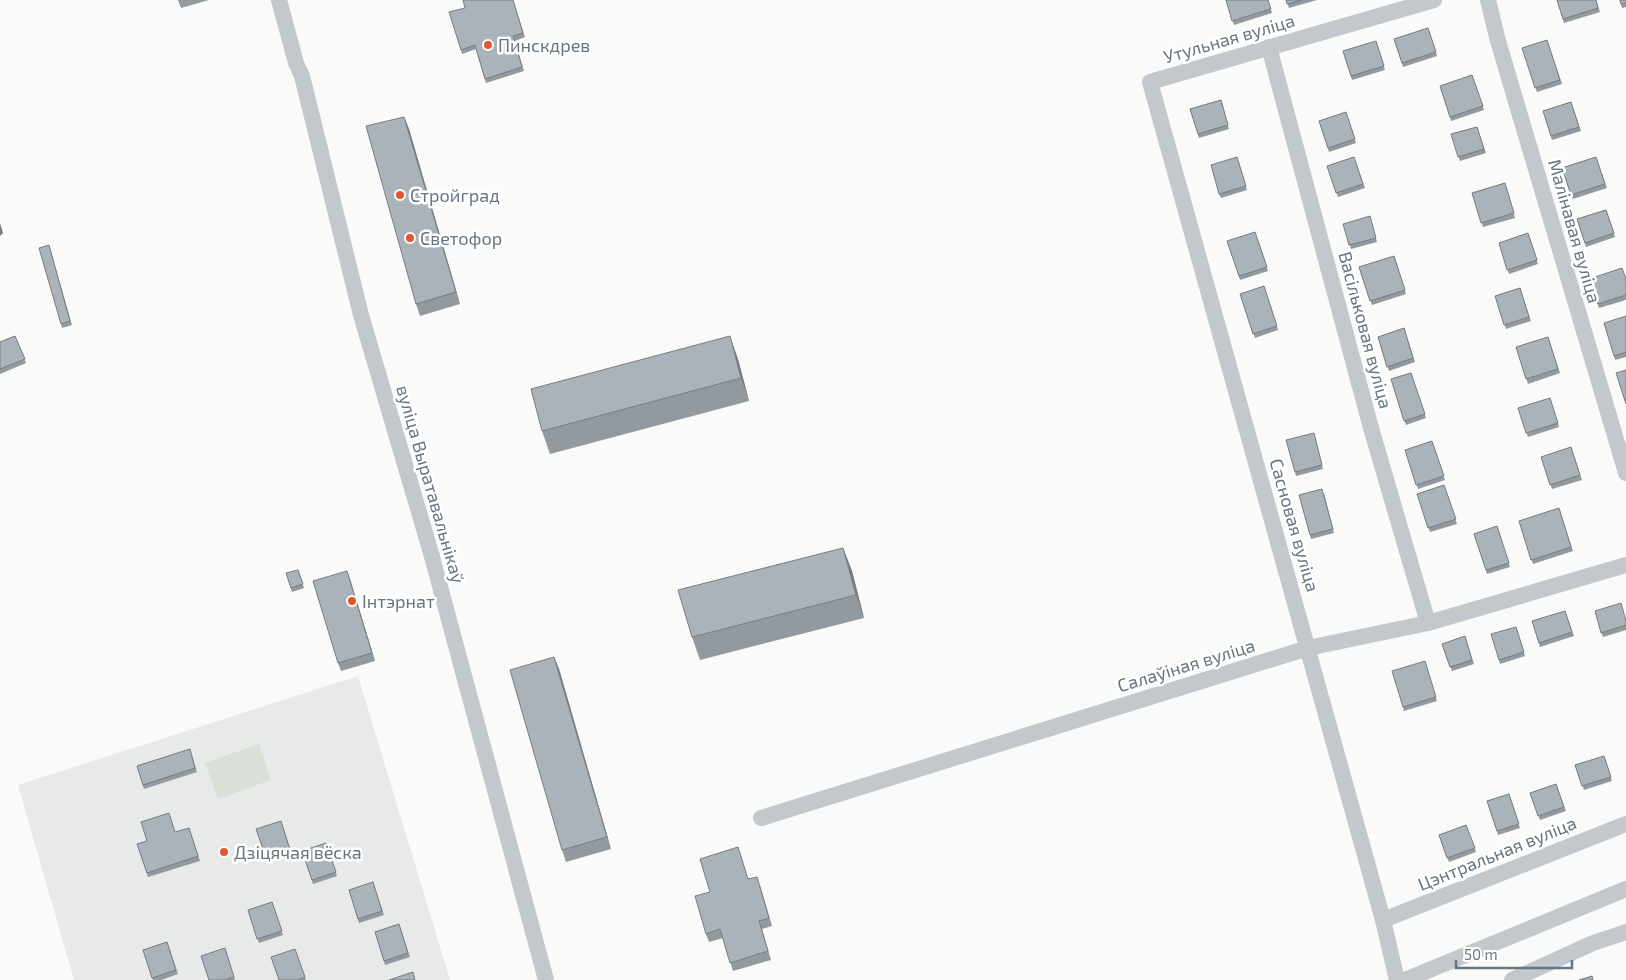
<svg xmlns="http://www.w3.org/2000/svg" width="1626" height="980" font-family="'Exo 2',sans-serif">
<rect width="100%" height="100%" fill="#fafaf8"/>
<!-- built -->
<path fill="#e8e9e9" d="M358 676 450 980H74L18 785Z"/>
<!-- green -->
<path fill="#dadfd7" d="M259 744 271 780 218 799 205 763Z"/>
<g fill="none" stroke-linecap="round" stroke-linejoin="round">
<!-- minor -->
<g stroke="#c3c8cc" stroke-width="16">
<path d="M279 0 296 63 302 76 361 315 431 553 546 980"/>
<path d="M1488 0 1498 41 1626 473"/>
<path d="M1269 47 1371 428 1428 623"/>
<path d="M761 818 1308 648 1428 623 1626 565"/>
<path d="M1383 920 1626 824"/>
<path d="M1397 980 1383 920 1150 82 1434 0"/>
<path d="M1405 980 1626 889"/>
<path d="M1512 980 1593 943 1626 932"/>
</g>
</g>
<!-- wall -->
<g fill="#929a9f">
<path d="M178 0H209L181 8Z"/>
<path d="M513 0 525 37 515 41 524 71 486 83 476 49 462 54 461 50Z"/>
<path d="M1226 0H1268L1272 13 1234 25Z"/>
<path d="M1286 0H1317L1289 8Z"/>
<path d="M1557 0H1596L1600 12 1564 23Z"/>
<path d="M1620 0H1626V7L1622 8Z"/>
<path d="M1428 28 1437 56 1403 67 1394 39Z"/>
<path d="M1547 40 1562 84 1537 92 1522 48Z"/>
<path d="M1376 41 1385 70 1352 80 1343 51Z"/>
<path d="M1472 75 1484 110 1451 121 1440 86Z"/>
<path d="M1221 100 1229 129 1199 138 1190 109Z"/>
<path d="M1571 102 1581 131 1552 140 1543 111Z"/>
<path d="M1346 112 1356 143 1329 152 1319 121Z"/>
<path d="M404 117 409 129 460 304 420 316 416 304Z"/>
<path d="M1477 127 1486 153 1460 161 1451 134Z"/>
<path d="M1237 157 1247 190 1221 198 1219 194Z"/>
<path d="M1354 157 1365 188 1338 197 1327 166Z"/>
<path d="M1596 157 1607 188 1573 199 1562 168Z"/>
<path d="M1505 183 1515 218 1483 227 1472 193Z"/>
<path d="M1606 210 1615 237 1586 247 1577 219Z"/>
<path d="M1371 220 1377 242 1351 249 1343 224Z"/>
<path d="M1255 232 1268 271 1240 280 1227 241Z"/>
<path d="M1528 233 1538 264 1509 274 1499 243Z"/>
<path d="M49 245 72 325 62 328 61 324Z"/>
<path d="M1394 256 1406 294 1372 305 1359 267Z"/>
<path d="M1589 279H1626V300L1599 308Z"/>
<path d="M1264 286 1278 330 1255 338 1240 294Z"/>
<path d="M1520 288 1531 321 1506 329 1495 296Z"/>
<path d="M1626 316V357L1615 360 1614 356Z"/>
<path d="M1404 328 1415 362 1389 371 1378 337Z"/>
<path d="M15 336 26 363 0 374V342Z"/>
<path d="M1548 337 1560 373 1528 384 1516 347Z"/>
<path d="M738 359 749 401 550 454 542 431Z"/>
<path d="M1411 373 1426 418 1406 425 1391 379Z"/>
<path d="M1550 398 1559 427 1528 437 1518 408Z"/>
<path d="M1315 437 1323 469 1296 476 1295 472Z"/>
<path d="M1432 441 1445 480 1418 489 1405 450Z"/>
<path d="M1571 447 1582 480 1552 489 1541 457Z"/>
<path d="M1444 485 1457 524 1430 532 1417 494Z"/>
<path d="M1324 493 1334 533 1311 539 1310 535Z"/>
<path d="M1559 508 1573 551 1533 564 1519 521Z"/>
<path d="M1497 526 1510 567 1487 574 1474 534Z"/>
<path d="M843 548 852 571 864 618 700 660 692 637Z"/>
<path d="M298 570 304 588 292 592 286 573Z"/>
<path d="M347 571 375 661 341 671 338 663Z"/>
<path d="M1565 611 1574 636 1540 647 1532 621Z"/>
<path d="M1595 611 1626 620V630L1603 637Z"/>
<path d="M1516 627 1525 656 1500 664 1499 660Z"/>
<path d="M1465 636 1474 664 1452 671 1442 644Z"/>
<path d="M554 657 559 669 611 849 566 862 562 850Z"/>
<path d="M1425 661 1437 701 1404 711 1403 707Z"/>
<path d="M190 749 197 772 144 789 137 766Z"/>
<path d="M1604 756 1612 781 1584 790 1575 765Z"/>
<path d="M1556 784 1566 811 1540 820 1530 793Z"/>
<path d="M1509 794 1520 828 1498 835 1487 801Z"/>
<path d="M281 821 292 854 267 862 256 829Z"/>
<path d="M1466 825 1476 852 1449 862 1439 835Z"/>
<path d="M189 828 200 861 148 877 137 844Z"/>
<path d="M326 843 337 876 313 884 302 851Z"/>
<path d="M738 847 748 879 760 885 772 926 762 929 771 960 733 971 723 938 709 942 706 934 710 892Z"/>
<path d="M373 882 384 915 359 923 349 890Z"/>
<path d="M272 902 283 935 259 943 248 910Z"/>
<path d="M399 924 410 957 385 965 375 932Z"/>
<path d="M167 942 178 974 161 980H153L143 950Z"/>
<path d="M225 948 235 980H209Z"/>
<path d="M295 949 306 980H279Z"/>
</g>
<!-- shaded-wall -->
<g fill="#777d82">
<path d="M404 117 409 129 460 304 456 292Z"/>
<path d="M0 223 3 233 0 236Z"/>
<path d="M730 336 738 359 749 401 741 378Z"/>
<path d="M843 548 852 571 864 618 856 595Z"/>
<path d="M347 571 350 579 375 661 372 653Z"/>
<path d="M554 657 559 669 611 849 607 837Z"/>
</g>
<!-- building -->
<g fill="#aab3b9" stroke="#777d82">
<path d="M463 0H513L523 33 513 36 522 67 485 79 475 45 461 50 449 12 465 8Z"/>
<path d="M1226 0H1268L1271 9 1232 21Z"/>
<path d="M1286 0H1302L1287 4Z"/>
<path d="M1557 0H1596L1598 8 1563 19Z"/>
<path d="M1620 0H1626V3L1621 4Z"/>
<path d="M1428 28 1436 52 1402 63 1394 39Z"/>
<path d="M1547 40 1560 80 1535 88 1522 48Z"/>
<path d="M1376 41 1384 66 1351 76 1343 51Z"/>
<path d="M1472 75 1483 106 1450 117 1440 86Z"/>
<path d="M1221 100 1228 125 1198 134 1190 109Z"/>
<path d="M1571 102 1579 127 1551 136 1543 111Z"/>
<path d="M1346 112 1355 139 1328 148 1319 121Z"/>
<path d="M404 117 456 292 416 304 366 126Z"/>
<path d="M1477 127 1484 149 1458 157 1451 134Z"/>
<path d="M1237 157 1246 186 1219 194 1211 165Z"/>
<path d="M1354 157 1363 184 1336 193 1327 166Z"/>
<path d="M1596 157 1605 184 1571 195 1562 168Z"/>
<path d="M1505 183 1514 213 1481 223 1472 193Z"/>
<path d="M1606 210 1614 233 1585 243 1577 219Z"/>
<path d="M1370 216 1376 238 1349 245 1343 224Z"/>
<path d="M1255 232 1267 267 1239 276 1227 241Z"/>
<path d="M1528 233 1537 260 1507 270 1499 243Z"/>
<path d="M49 245 70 321 61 324 39 248Z"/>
<path d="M1394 256 1405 290 1370 301 1359 267Z"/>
<path d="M1622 268 1626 279V295L1598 304 1589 279Z"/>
<path d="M1264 286 1277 326 1253 334 1240 294Z"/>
<path d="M1520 288 1529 317 1504 325 1495 296Z"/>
<path d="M1626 316V352L1614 356 1604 323Z"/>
<path d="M1404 328 1413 358 1387 367 1378 337Z"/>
<path d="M15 336 25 359 0 369V342Z"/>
<path d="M730 336 741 378 542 431 531 389Z"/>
<path d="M1548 337 1558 369 1526 379 1516 347Z"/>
<path d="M1626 370V404L1616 373Z"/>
<path d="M1411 373 1425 414 1404 421 1391 379Z"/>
<path d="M1550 398 1558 423 1526 433 1518 408Z"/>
<path d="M1314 433 1322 465 1295 472 1286 440Z"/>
<path d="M1432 441 1444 476 1416 485 1405 450Z"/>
<path d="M1571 447 1580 475 1550 485 1541 457Z"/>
<path d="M1444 485 1456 519 1428 528 1417 494Z"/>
<path d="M1322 489 1333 529 1310 535 1299 495Z"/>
<path d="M1559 508 1571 547 1531 560 1519 521Z"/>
<path d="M1497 526 1509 563 1486 570 1474 534Z"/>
<path d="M843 548 856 595 692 637 678 590Z"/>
<path d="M298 570 303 584 291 588 286 573Z"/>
<path d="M347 571 372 653 338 663 313 581Z"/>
<path d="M1621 603 1626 621V625L1601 633 1595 611Z"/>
<path d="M1565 611 1572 632 1539 643 1532 621Z"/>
<path d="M1516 627 1524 652 1499 660 1491 634Z"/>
<path d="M1465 636 1472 660 1450 667 1442 644Z"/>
<path d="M554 657 607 837 562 850 510 670Z"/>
<path d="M1425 661 1436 697 1403 707 1392 671Z"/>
<path d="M190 749 195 768 143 785 137 766Z"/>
<path d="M1604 756 1611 777 1582 786 1575 765Z"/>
<path d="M1556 784 1564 807 1538 816 1530 793Z"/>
<path d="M1509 794 1519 824 1497 831 1487 801Z"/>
<path d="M169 813 175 832 189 828 198 856 147 873 137 844 147 841 141 822Z"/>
<path d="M281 821 290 850 266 857 256 829Z"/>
<path d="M1466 825 1475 848 1447 858 1439 835Z"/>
<path d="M326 843 336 872 312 880 302 851Z"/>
<path d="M738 847 748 879 757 877 769 918 759 921 768 951 730 963 720 929 706 934 695 896 710 892 700 859Z"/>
<path d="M373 882 382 911 358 919 349 890Z"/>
<path d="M272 902 282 931 257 939 248 910Z"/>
<path d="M399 924 408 953 384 961 375 932Z"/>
<path d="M167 942 176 970 152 978 143 950Z"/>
<path d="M225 948 234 977 224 980H209L201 956Z"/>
<path d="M295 949 305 977 297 980H279L271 957Z"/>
<path d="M413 972 415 980H389Z"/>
<path d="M1592 976 1593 980H1579Z"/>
</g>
<!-- markers -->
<g fill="#e4572e" stroke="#fff" stroke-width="2">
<circle cx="488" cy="45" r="5"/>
<circle cx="400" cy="195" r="5"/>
<circle cx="410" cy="238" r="5"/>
<circle cx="352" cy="601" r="5"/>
<circle cx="224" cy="852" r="5"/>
</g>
<g text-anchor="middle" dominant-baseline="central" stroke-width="5" stroke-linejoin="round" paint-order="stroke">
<!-- street labels -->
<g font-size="18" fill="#657683" stroke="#fff">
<text transform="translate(1229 38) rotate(-16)">Утульная вуліца</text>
<text transform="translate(1575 231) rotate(74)">Малінавая вуліца</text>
<text transform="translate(1366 330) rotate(75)">Васільковая вуліца</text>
<text transform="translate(431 484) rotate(74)">вуліца Выратавальнікаў</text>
<text transform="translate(1295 525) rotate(74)">Сасновая вуліца</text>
<text transform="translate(1186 665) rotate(-17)">Салаўіная вуліца</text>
<text transform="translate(1497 853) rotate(-22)">Цэнтральная вуліца</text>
</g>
<!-- poi labels -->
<g font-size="18" fill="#657683" stroke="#fff" text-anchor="start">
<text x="498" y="45">Пинскдрев</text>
<text x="410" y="195">Стройград</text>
<text x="420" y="238">Светофор</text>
<text x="362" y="601">Інтэрнат</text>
<text x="234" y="852">Дзіцячая вёска</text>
</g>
</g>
<!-- scale -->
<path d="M1456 960v8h116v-8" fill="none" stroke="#657683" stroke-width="2.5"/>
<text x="1464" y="960" font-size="15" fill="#657683" stroke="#ffffff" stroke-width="4" paint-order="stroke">50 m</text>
</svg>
